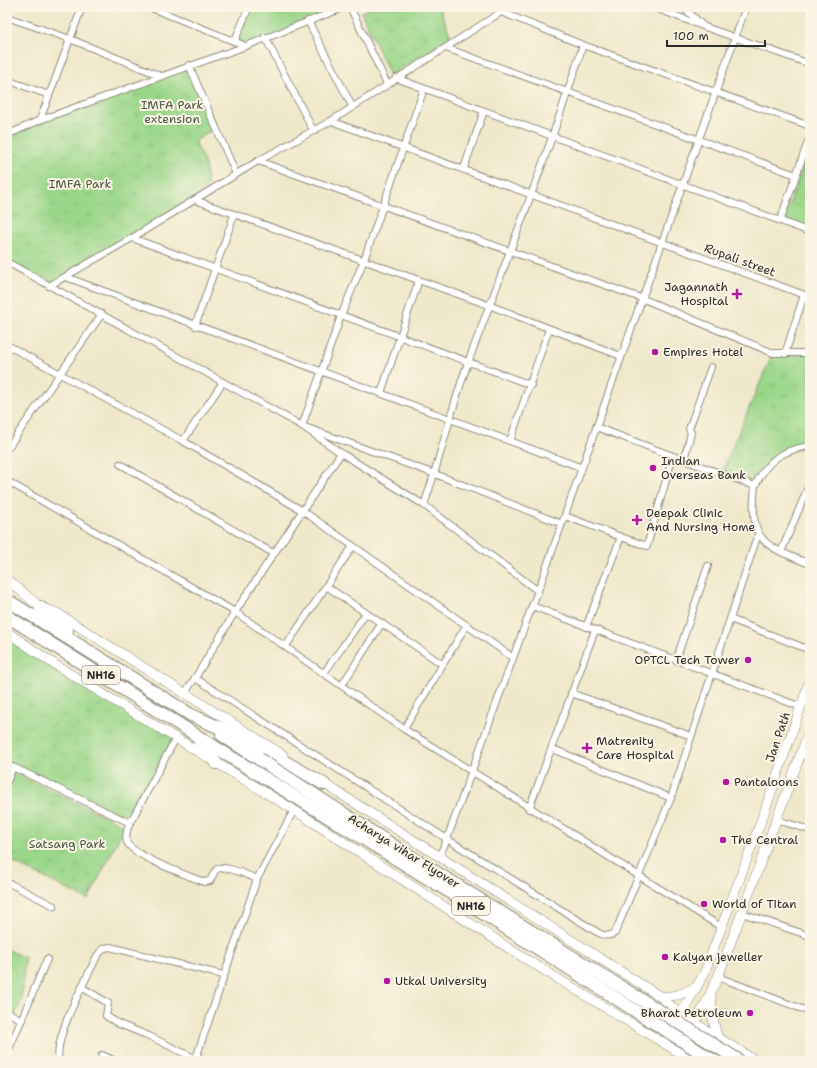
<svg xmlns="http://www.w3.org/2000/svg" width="817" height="1068" font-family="'Shantell Sans',sans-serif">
<defs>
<pattern id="park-tufts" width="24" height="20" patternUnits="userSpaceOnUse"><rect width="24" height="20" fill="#9bd78b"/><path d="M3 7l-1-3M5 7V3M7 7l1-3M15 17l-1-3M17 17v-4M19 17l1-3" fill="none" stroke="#86b978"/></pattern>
</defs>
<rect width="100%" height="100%" fill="#fcf5e5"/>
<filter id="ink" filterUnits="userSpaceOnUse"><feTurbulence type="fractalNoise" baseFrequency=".025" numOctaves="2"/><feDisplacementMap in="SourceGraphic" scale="8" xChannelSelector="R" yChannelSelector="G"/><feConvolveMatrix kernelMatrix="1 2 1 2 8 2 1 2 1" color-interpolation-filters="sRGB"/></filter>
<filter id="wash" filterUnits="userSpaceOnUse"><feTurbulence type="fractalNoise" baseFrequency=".012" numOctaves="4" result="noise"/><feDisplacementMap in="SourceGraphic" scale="16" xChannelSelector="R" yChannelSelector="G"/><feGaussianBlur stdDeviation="0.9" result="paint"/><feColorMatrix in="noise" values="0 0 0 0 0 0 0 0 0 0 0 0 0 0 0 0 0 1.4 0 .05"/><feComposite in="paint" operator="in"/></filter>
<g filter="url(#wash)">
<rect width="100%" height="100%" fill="#f0e8cb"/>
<!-- park -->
<g fill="url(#park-tufts)" stroke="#63815b">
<path d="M249 7H325L335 11 246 46 235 40Z"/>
<path d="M374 7H439L451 37 390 75 361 12Z"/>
<path d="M189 65 216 127 195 141 205 165 208 185 195 200 49 286 7 262V136Z"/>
<path d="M810 147V229L784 219Z"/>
<path d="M810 354V445L777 455 755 485 722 471 772 355Z"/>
<path d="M7 635 174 738 131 810 126 815 107 811 7 763Z"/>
<path d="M14 773 125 826 88 900 7 859V789Z"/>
<path d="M7 949 25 958 21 1001 13 1020 7 1017Z"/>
</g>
</g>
<g filter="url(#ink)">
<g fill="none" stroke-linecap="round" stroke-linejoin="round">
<!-- street casing -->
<g stroke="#8e8a7b" stroke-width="8">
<g id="street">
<path d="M149 7 246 46"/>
<path d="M325 7 335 11"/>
<path d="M350 7 387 84"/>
<path d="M498 7 501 12 583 45 810 126"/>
<path d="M653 7 705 27 810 64"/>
<path d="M683 7 702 25"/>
<path d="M7 17 70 39 161 76"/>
<path d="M308 21 352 106"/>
<path d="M265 37 313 130"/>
<path d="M235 40 249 7"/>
<path d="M446 48 796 175"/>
<path d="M189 65 236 174"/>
<path d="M396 78 810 232"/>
<path d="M7 80 49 95"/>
<path d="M424 89 364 260 341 316 302 426 435 474 562 524"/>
<path d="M40 120 82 7"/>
<path d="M331 121 810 297"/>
<path d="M7 135 40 120 246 46 345 7"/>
<path d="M258 161 641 298 773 353H810"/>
<path d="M464 168 484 111"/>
<path d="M195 200 491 306 621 356"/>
<path d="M780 221 810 136"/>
<path d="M132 238 531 385"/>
<path d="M7 262 302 426 341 453 424 505 538 591 532 606"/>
<path d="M66 277 580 467"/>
<path d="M49 286 132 238 258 161 331 121 509 7"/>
<path d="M195 326 234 215"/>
<path d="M7 345 183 441 303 511 512 657"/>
<path d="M785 354 804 295"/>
<path d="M381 393 419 280"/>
<path d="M596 427 673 456 647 546 621 537"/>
<path d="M183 441 223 382"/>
<path d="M510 441 549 329"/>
<path d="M7 449 102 314"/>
<path d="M341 453 235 612 195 678 447 839 532 606 801 707"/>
<path d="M673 456 755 486C749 541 762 545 810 564"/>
<path d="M684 459 691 433 689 429 711 367"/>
<path d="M120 464 273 553"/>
<path d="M7 481 235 612 404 729 721 927"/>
<path d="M755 486C767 460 782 450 810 446"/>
<path d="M424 505C441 457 451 408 469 360 508 256 549 152 583 45"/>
<path d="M565 516 621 537 586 627"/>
<path d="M781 552 810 483"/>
<path d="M326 586 442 664"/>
<path d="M538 591 746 7"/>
<path d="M730 619 810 650"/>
<path d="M286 646 353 546"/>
<path d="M676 660 708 566"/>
<path d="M324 673 366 613"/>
<path d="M342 685 382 623"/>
<path d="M185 693 195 678"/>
<path d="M571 693 691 736"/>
<path d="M404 729 466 626"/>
<path d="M176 738 130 823C127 829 125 835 127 842 132 856 189 876 204 882L210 881C212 878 213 873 216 870 223 863 249 876 257 879"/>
<path d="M553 749 671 798"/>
<path d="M7 782 13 767 130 823"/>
<path d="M529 809 595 630"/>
<path d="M777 820 810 830"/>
<path d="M439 857 447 839 597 932C604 936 608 937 615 933L671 798 758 534"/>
<path d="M7 882 54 906"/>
<path d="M742 913 810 936"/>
<path d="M718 977 810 1012"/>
<path d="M83 988 108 1003 106 1016 119 1024 149 1036 196 1059"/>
<path d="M7 1012 22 1020"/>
<path d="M7 1054 47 959"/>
<path d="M102 1055 115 1061"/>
<path d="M59 1061C53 1037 86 980 97 956L104 948 110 947 223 975"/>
<path d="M195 1061 257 879 294 810"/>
</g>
</g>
<!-- secondary casing -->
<g stroke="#8e8a7b" stroke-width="10">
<g id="secondary">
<path d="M7 579 40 607 57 613 283 755"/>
<path d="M7 632 54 664 294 810 524 958 693 1061"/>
<path d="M320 781 661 997 680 1014 756 1061"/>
<path d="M711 995 712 1015 717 1036"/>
<path d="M661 997 678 995 697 987"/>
<path d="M692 1027 704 1007 718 977 810 729"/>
<path d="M667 1038 704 974 763 816 810 680"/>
</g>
</g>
<!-- highway casing -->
<g stroke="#8e8a7b" stroke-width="14">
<g id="highway">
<path d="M7 600 191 715 243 738 324 784"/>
<path d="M40 607 67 630"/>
<path d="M7 616 226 754"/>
<path d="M222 735 259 759"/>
<path d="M199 740 216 763"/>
</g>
</g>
<!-- street -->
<use href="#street" stroke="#fff" stroke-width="6"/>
<!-- secondary -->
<use href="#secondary" stroke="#fff" stroke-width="9"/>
<!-- highway -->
<use href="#highway" stroke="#fff" stroke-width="12"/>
<!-- highway-bridge casing -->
<g stroke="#8e8a7b" stroke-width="14" stroke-linecap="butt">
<g id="highway-bridge">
<path d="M226 754 440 886 714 1061"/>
<path d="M259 759 397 848 740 1061"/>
</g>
</g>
<!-- highway-bridge -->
<use href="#highway-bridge" stroke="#fff" stroke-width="12"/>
</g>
</g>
<!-- markers -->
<g fill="#b5179e" stroke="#fcf5e5" stroke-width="1.5">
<path d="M735 288h4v4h4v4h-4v4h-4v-4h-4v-4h4z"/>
<circle cx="655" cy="352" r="4"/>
<circle cx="653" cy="468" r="4"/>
<path d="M635 514h4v4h4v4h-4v4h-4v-4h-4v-4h4z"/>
<circle cx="748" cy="660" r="4"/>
<path d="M585 742h4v4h4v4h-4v4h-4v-4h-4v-4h4z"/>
<circle cx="726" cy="782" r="4"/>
<circle cx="723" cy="840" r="4"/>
<circle cx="704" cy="904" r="4"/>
<circle cx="665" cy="957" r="4"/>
<circle cx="387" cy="981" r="4"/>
<circle cx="750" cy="1013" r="4"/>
</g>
<g text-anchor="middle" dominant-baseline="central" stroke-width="4" stroke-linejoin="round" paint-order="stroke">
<!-- shield labels -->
<g fill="#fcf5e5" stroke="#6a6863" stroke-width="1">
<rect x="82" y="666" width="38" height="18" rx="3"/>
<rect x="452" y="897" width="38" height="18" rx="3"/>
</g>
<g font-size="11" font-weight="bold" fill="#2b2b2b">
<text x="101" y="675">NH16</text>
<text x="471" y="906">NH16</text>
</g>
<!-- park labels -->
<g font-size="12" fill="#475643" stroke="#fcf5e5">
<text x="172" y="105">IMFA Park<tspan x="172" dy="14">extension</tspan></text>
<text x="80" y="184">IMFA Park</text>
<text x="67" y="844">Satsang Park</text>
</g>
<!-- street labels -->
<g font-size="12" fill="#2b2b2b" stroke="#fcf5e5">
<text transform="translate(740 260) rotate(20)">Rupali street</text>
<text transform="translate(778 737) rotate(-71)">Jan Path</text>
<text transform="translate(404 851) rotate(32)">Acharya vihar Flyover</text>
</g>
<!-- poi labels -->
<g font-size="12" fill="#2b2b2b" stroke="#fcf5e5" text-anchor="start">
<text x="728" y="287" text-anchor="end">Jagannath<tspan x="728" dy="14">Hospital</tspan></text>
<text x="663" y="352">Empires Hotel</text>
<text x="661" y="461">Indian<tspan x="661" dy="14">Overseas Bank</tspan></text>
<text x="646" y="513">Deepak Clinic<tspan x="646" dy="14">And Nursing Home</tspan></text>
<text x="740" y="660" text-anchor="end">OPTCL Tech Tower</text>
<text x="596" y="741">Matrenity<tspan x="596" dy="14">Care Hospital</tspan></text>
<text x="734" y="782">Pantaloons</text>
<text x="731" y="840">The Central</text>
<text x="712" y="904">World of Titan</text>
<text x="673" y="957">Kalyan jeweller</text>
<text x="395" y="981">Utkal University</text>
<text x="742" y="1013" text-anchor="end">Bharat Petroleum</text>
</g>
</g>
<!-- margin -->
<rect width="817" height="1068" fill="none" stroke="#fcf5e5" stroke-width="24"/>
<!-- scale -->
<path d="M667 40v6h98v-6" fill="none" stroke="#2b2b2b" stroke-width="2"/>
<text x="673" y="40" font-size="12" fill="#2b2b2b" stroke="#fcf5e5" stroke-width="3" paint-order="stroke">100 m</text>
</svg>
